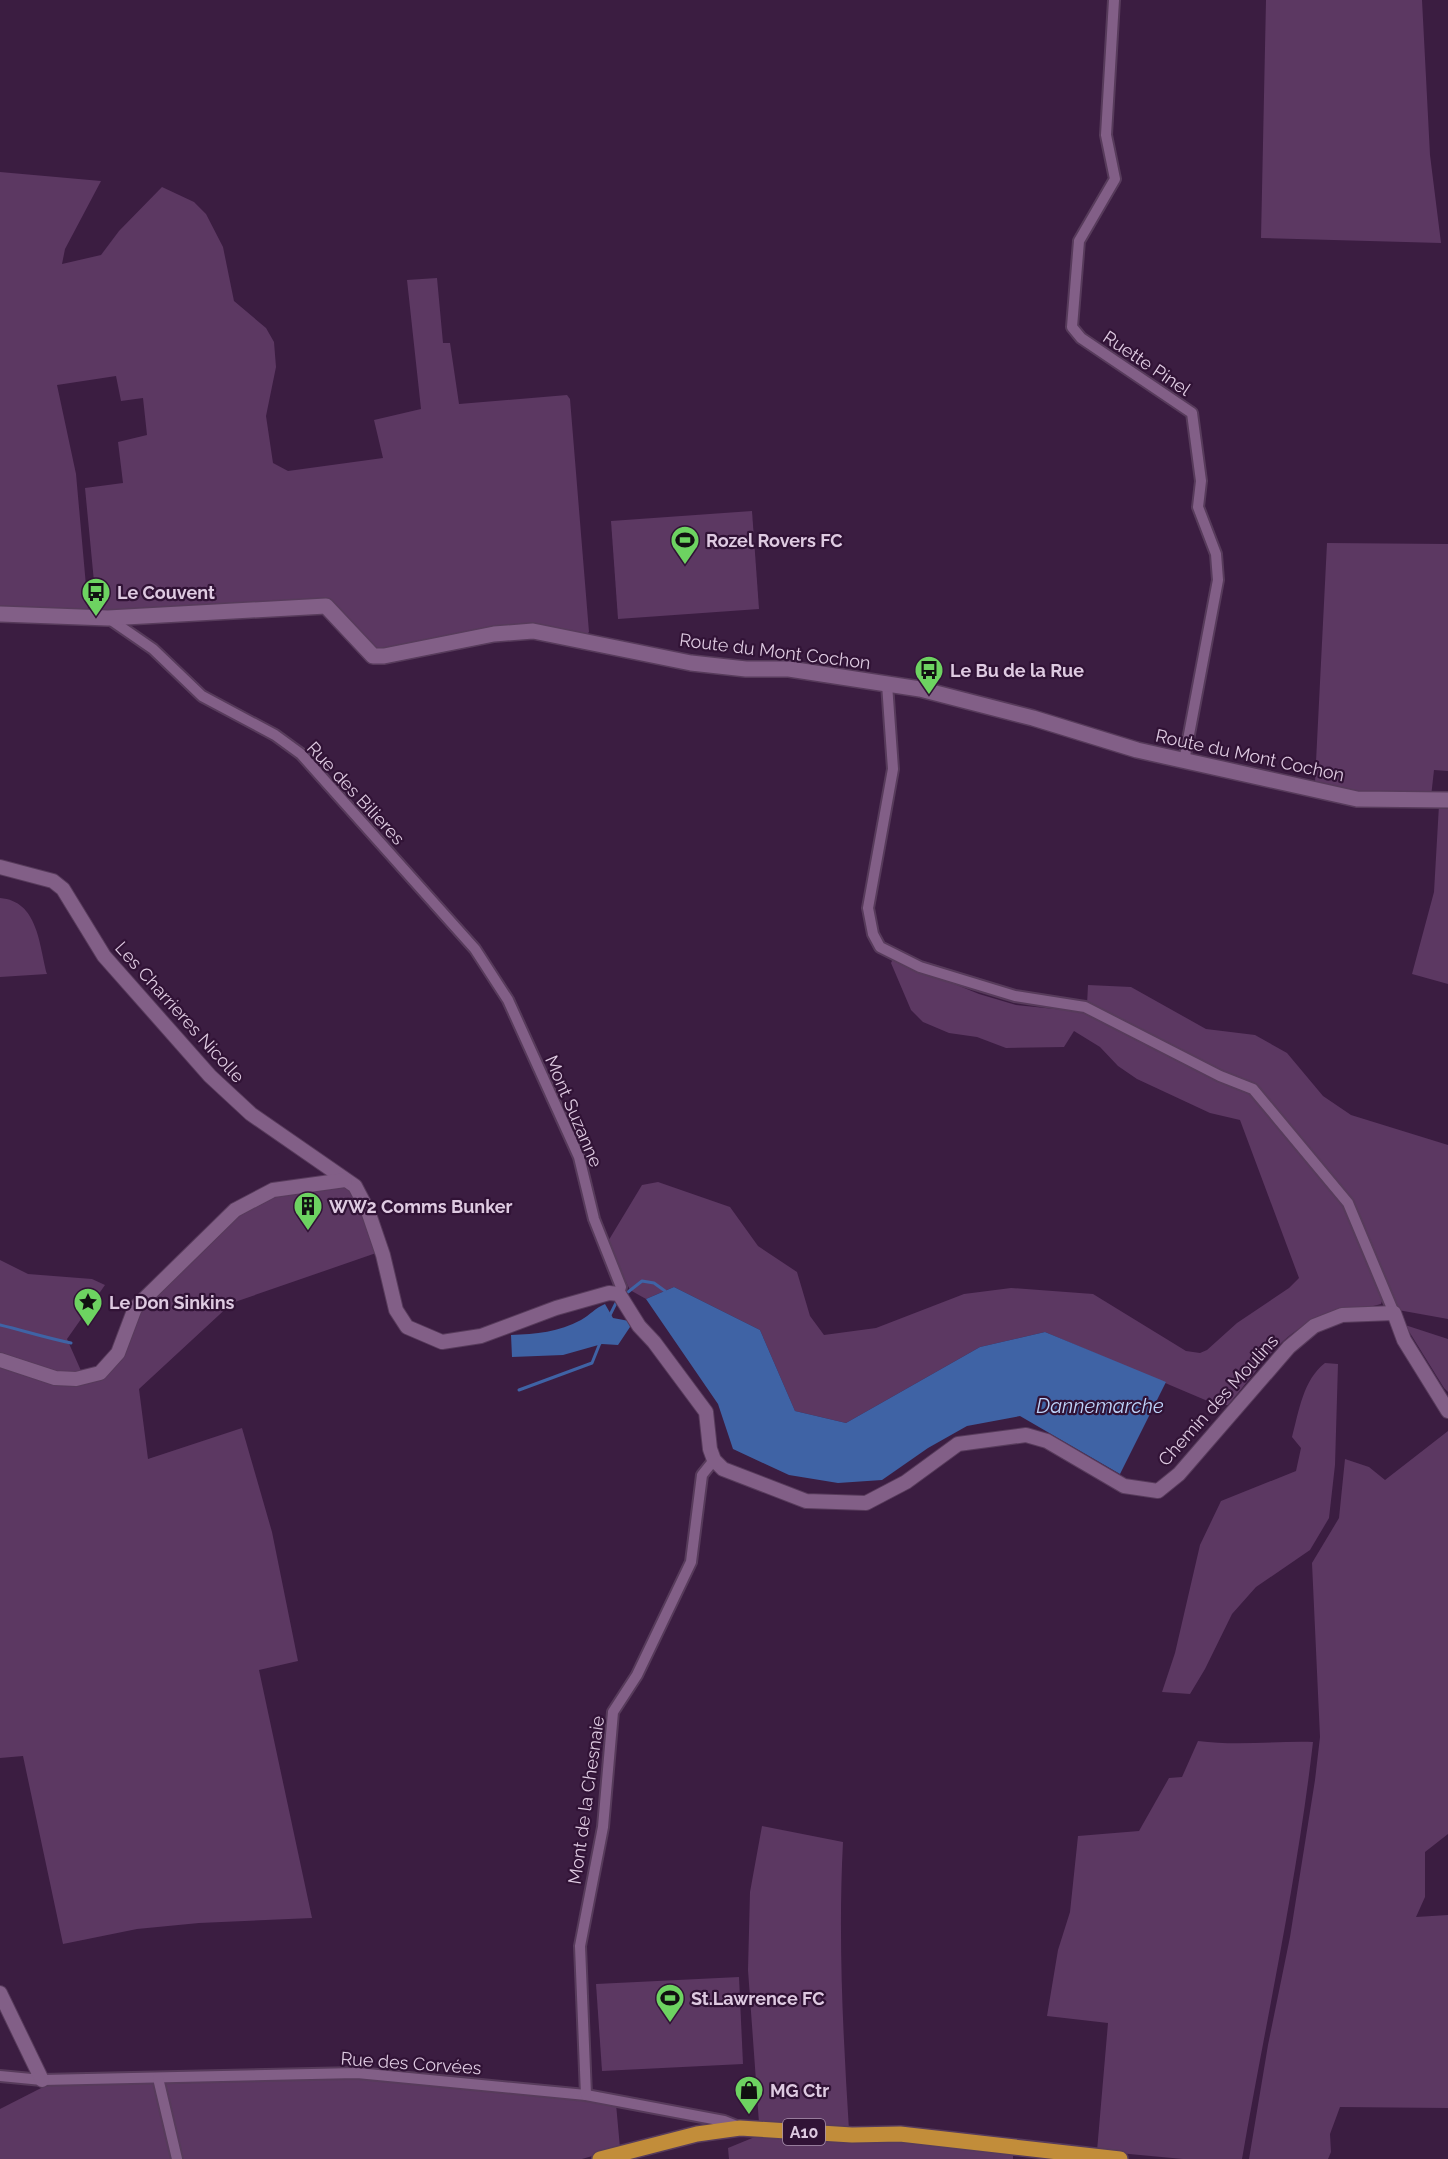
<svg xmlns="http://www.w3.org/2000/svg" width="1448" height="2159" font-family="Raleway,sans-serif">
<rect width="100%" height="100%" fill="#3b1d41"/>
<!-- green -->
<g fill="#5c3862">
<path d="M1266 0H1422L1430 155 1441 243 1261 238Z"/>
<path d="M0 172 101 181 65 249 62 264 101 255 119 231 162 187 194 202 206 214 223 247 234 301 266 328 274 342 276 367 266 416 273 463 288 471 383 458 374 420 421 409 407 280 437 278 443 343H450L459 404 567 395 570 399 589 632 586 635 531 628 384 651 374 649 332 605 97 613 85 488 123 483 118 442 147 435 143 398 121 401 116 376 57 385 76 474 88 608 85 613 0 606Z"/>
<path d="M752 511 759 609 618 619 611 521Z"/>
<path d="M1327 543 1448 544V771L1434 770 1431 797 1367 795 1315 782Z"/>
<path d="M1439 805H1448V984L1412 974 1434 892Z"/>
<path d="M0 898C38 901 39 944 47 974L0 977Z"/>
<path d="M893 959 979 994 1016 1005 1084 1012 1249 1092 1343 1204 1383 1298 1381 1304C1358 1311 1335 1311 1313 1321 1278 1336 1253 1377 1228 1405H1217L1045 1332 980 1347 846 1423 795 1411 760 1330 674 1287 646 1299 630 1290 607 1243 642 1185 658 1182 730 1207 758 1246 797 1272 810 1316 824 1335 876 1328 964 1294 1011 1288 1093 1294 1186 1351 1200 1353 1207 1350 1237 1323 1289 1288 1299 1278 1240 1120 1210 1113 1137 1079 1118 1066 1100 1047 1074 1031 1064 1047 1006 1048 977 1037 949 1033 923 1022 911 1010 891 963Z"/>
<path d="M1088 985 1131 987 1206 1029 1255 1035 1287 1053 1323 1096 1351 1115 1448 1145V1319L1398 1310 1349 1201 1255 1087 1199 1063 1087 1005Z"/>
<path d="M344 1184 352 1188 379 1252 232 1303 139 1389 148 1459 242 1428 272 1532 298 1661 259 1670 312 1918 199 1923 137 1929 63 1944 23 1756 0 1758V1366L95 1380 137 1314 239 1214 277 1194Z"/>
<path d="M0 1260 28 1274 92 1279 105 1285 67 1339 82 1373H58L0 1354Z"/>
<path d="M1405 1325 1448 1339V1392L1444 1388Z"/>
<path d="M1325 1363 1338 1364 1335 1465 1329 1518 1310 1550 1256 1587 1232 1614 1205 1669 1190 1694 1162 1692 1175 1653 1200 1545 1221 1501 1296 1471 1301 1448 1292 1437C1299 1411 1303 1380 1325 1363Z"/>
<path d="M1448 1431V1834L1425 1852V1897L1416 1917 1448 1915V2108L1340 2107 1330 2134 1331 2152 1328 2159H1249L1268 2045 1290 1937 1315 1780 1320 1737 1312 1563 1339 1518 1345 1459 1369 1467 1385 1480Z"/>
<path d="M1198 1741C1236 1746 1274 1741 1313 1742 1297 1882 1266 2020 1242 2159H1183L1097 2151 1108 2023 1047 2016 1058 1950 1070 1912 1078 1836 1139 1831 1169 1778 1182 1777Z"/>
<path d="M762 1826 843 1842C838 1938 843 2034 849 2130L759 2123 748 1970 750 1892Z"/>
<path d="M739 1977 743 2064 602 2071 596 1984Z"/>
<path d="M356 2077 616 2104 620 2148 582 2159H183L164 2084Z"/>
<path d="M155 2083 174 2159H0V2109L47 2085Z"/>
<path d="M762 2134 830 2141 934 2143 1013 2152V2159H729L728 2148Z"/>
</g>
<!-- water -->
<g fill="#3f63a5">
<path d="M674 1287 760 1330 795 1411 846 1423 980 1347 1045 1332 1166 1382 1120 1474 1020 1416 967 1426 928 1448 882 1480 838 1483 789 1475 733 1449 718 1404 646 1299Z"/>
<path d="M605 1304 613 1318 629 1321 630 1327 618 1345 602 1344 563 1355 512 1357 511 1335C536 1334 559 1332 581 1320 590 1315 595 1308 605 1304Z"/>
</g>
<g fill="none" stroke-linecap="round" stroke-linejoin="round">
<!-- stream -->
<g stroke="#3f63a5" stroke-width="3">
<path d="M628 1292 642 1281 654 1283 665 1291"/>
<path d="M609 1317 616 1303"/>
<path d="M0 1325C25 1331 46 1338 71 1343"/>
<path d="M519 1390 592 1363 600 1343"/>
</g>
<!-- minor casing -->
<g stroke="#573b5b" stroke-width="14">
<g id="minor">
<path d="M1114 0 1106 135 1115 179 1079 241 1072 327 1081 338 1192 413 1201 481 1198 507 1216 554 1218 580 1184 761"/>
<path d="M108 618 153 649 202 696 275 735 301 754 475 949 508 1000 579 1157 594 1219 621 1287 619 1294"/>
<path d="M887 684 893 769 868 908 873 934 880 947 920 967 1015 996 1085 1007 1220 1076 1253 1089 1348 1203 1394 1313"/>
<path d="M0 2076 42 2080 357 2073 586 2095 724 2121 739 2127"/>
<path d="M158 2078 177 2159"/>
<path d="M586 2095 580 1946 603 1827 613 1712 637 1675 691 1562 702 1475 714 1460"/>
</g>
</g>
<!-- tertiary casing -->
<g stroke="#573b5b" stroke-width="16">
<g id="tertiary">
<path d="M0 867 53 881 63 889 104 956 210 1076 251 1114 355 1186 368 1211 383 1255 396 1310 407 1327 442 1342 481 1336 556 1308 609 1293 619 1294 639 1326 654 1342 706 1412 710 1449 714 1460 723 1469 806 1501 866 1503 906 1482 958 1444 1026 1435 1047 1441 1124 1486 1158 1491 1179 1474 1289 1347 1314 1326 1342 1315 1394 1313 1404 1340 1448 1411"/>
<path d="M0 1360 55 1378 76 1379 100 1373 118 1353 135 1308 235 1210 273 1190 345 1180"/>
<path d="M0 1993 42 2080"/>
</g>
</g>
<!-- secondary casing -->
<g stroke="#573b5b" stroke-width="18">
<path id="secondary" d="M0 614 108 618 326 606 373 656H384L494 634 533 631 691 663 746 669H789L920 689 1033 718 1137 750 1357 799 1448 800"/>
</g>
<!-- primary casing -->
<g stroke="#573b5b" stroke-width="18">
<path id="primary" d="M600 2159 697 2134 740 2128 852 2135 900 2134 1120 2159"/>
</g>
<!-- minor -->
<use href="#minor" stroke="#825f87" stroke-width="10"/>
<!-- tertiary -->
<use href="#tertiary" stroke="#825f87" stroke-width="14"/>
<!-- secondary -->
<use href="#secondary" stroke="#825f87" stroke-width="15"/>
<!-- primary -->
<use href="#primary" stroke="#c28d3a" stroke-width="15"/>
</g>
<!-- icons -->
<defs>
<g id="stadium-pin" transform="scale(1.5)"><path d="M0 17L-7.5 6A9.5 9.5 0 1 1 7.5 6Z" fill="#6dd361" stroke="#311336"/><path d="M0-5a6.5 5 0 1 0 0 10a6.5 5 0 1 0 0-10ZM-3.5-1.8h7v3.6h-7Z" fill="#111"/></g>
<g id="bus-pin" transform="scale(1.5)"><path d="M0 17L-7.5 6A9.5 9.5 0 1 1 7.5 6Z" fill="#6dd361" stroke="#311336"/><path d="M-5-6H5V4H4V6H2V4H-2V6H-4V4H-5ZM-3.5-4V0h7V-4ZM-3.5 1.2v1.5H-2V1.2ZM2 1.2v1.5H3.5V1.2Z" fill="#111"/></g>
<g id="building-pin" transform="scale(1.5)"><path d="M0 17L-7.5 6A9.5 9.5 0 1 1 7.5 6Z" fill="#6dd361" stroke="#311336"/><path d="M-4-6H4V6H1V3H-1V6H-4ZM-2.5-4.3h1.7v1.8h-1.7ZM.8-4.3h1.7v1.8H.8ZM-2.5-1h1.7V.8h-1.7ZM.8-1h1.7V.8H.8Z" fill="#111"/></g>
<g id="sight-pin" transform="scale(1.5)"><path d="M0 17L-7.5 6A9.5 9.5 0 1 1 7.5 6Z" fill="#6dd361" stroke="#311336"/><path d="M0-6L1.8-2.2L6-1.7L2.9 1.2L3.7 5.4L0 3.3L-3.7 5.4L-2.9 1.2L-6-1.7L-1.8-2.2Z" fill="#111"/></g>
<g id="shop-pin" transform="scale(1.5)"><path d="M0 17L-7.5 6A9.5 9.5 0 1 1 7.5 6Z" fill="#6dd361" stroke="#311336"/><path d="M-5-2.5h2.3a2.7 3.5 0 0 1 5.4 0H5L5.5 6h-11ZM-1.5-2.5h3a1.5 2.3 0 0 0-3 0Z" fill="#111"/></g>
</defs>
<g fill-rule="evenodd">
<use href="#stadium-pin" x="685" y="540"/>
<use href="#bus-pin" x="96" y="592"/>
<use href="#bus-pin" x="929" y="670"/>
<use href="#building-pin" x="308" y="1206"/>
<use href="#sight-pin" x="88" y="1302"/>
<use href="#stadium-pin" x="670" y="1998"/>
<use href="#shop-pin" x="749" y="2090"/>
</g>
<g text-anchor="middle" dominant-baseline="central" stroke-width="4.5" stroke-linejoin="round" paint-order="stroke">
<!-- shield labels -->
<rect fill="#311336" stroke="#aa93ae" stroke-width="1.5" x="783" y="2119" width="42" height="26" rx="4.5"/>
<g font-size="16" font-weight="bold" fill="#decae1">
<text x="804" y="2132">A10</text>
</g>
<!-- street labels -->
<g font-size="18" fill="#decae1" stroke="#311336">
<text transform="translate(1147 363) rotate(34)">Ruette Pinel</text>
<text transform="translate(775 651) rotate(7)">Route du Mont Cochon</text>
<text transform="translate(1250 755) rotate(12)">Route du Mont Cochon</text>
<text transform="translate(356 793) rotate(47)">Rue des Bilieres</text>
<text transform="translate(180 1012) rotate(48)">Les Charrieres Nicolle</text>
<text transform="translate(574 1111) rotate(67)">Mont Suzanne</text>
<text transform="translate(1218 1400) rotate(-48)">Chemin des Moulins</text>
<text transform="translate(586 1800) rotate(-82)">Mont de la Chesnaie</text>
<text transform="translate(411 2063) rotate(4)">Rue des Corvées</text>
</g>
<!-- poi labels -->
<g font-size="18" font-weight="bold" fill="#decae1" stroke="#311336" text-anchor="start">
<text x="706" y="540">Rozel Rovers FC</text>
<text x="117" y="592">Le Couvent</text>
<text x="950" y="670">Le Bu de la Rue</text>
<text x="329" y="1206">WW2 Comms Bunker</text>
<text x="109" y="1302">Le Don Sinkins</text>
<text x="691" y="1998">St.Lawrence FC</text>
<text x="770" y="2090">MG Ctr</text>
</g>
<!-- water labels -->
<g font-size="20" font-style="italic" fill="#bed4fa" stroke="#311336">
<text x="1100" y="1406">Dannemarche</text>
</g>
</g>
</svg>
